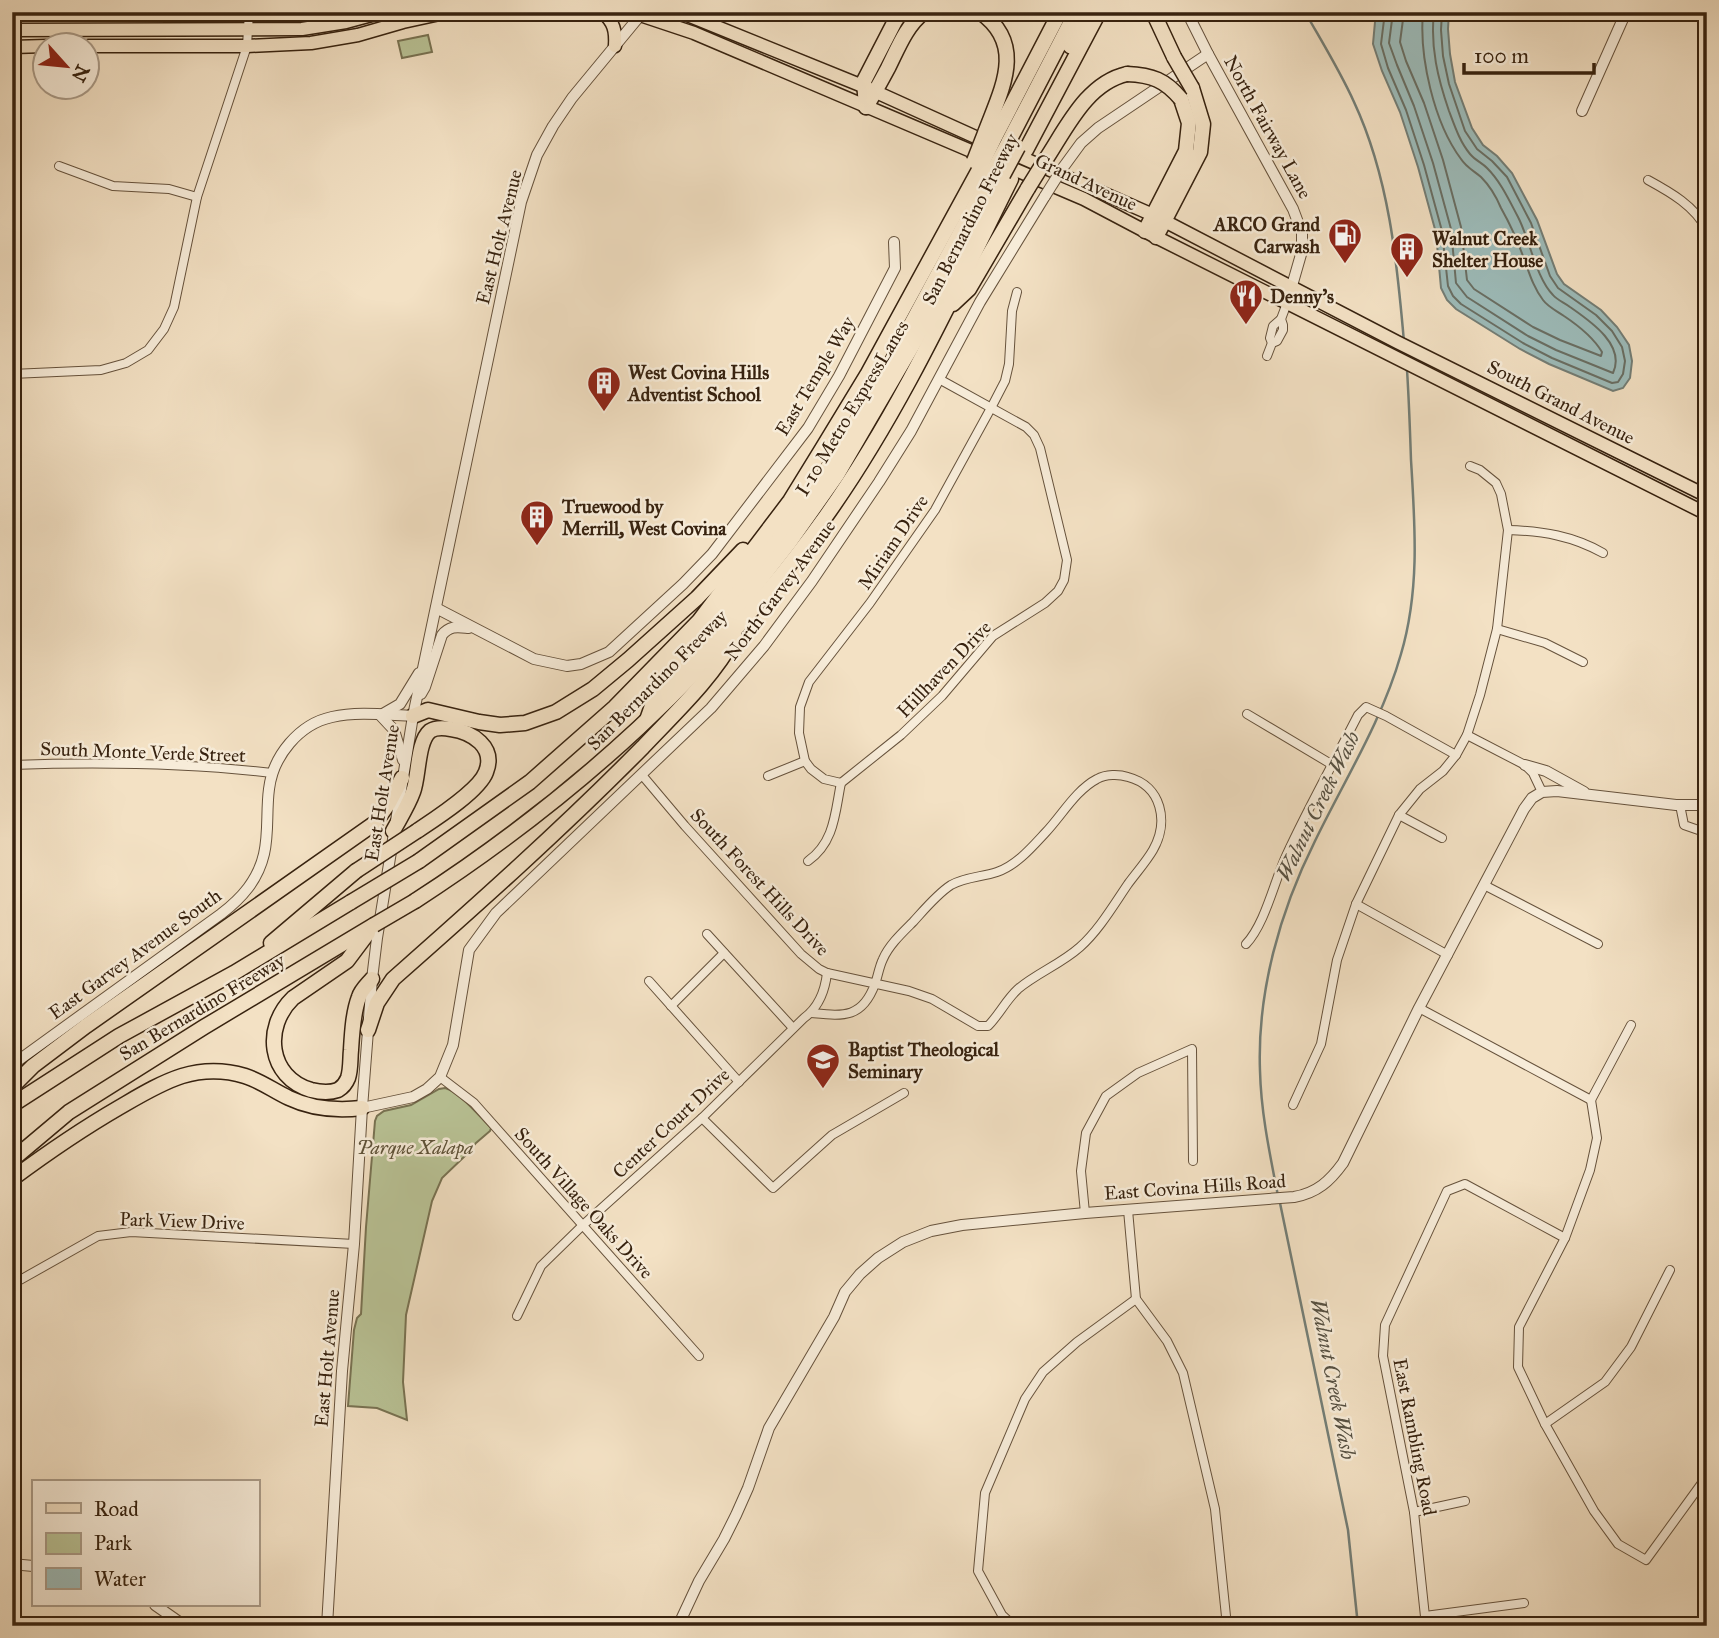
<svg xmlns="http://www.w3.org/2000/svg" width="1719" height="1638" font-family="'IM FELL Great Primer',serif">
<rect width="100%" height="100%" fill="#f3e1c4"/>
<filter id="stains"><feTurbulence type="fractalNoise" baseFrequency=".00286" numOctaves="4"/><feColorMatrix values="0 0 0 0 .2 0 0 0 0 .09 0 0 0 0 .02 0 0 0 .5 -.17"/></filter>
<radialGradient id="worn" r=".72"><stop offset=".6" stop-color="#630" stop-opacity="0"/><stop offset="1" stop-color="#630" stop-opacity=".3"/></radialGradient>
<!-- green -->
<g fill="#b9c396" stroke="#787252" stroke-width="2">
<path d="M428 35 432 52 402 58 398 41Z"/>
<path d="M445 1088C460 1092 479 1116 491 1128L490 1131 476 1143 468 1153 442 1178 432 1201 406 1315 403 1382 407 1420 377 1408 348 1406 354 1330 357 1318 361 1314 366 1227 375 1121 377 1116 384 1111 411 1105 439 1089Z"/>
</g>
<!-- water -->
<path fill="#9dbcba" stroke="#747e76" stroke-width="2" d="M1378 12H1449L1448 29 1450 54 1455 82 1472 128 1483 145 1497 156 1512 173 1537 220 1557 274 1564 284 1601 310 1617 327 1629 345 1632 361 1630 378 1623 388 1613 391 1549 364 1520 349 1456 309 1447 300 1441 288 1436 233 1418 167 1400 112 1382 71 1373 44 1375 22Z"/>
<g fill="none" stroke-linecap="round" stroke-linejoin="round">
<!-- shore -->
<g stroke="#6a6f64" stroke-width="2">
<path d="M1385 12 1381 44 1388 68 1406 110 1424 165 1442 231 1448 286 1453 296 1461 304 1523 343 1552 358 1612 383 1618 382 1623 374 1625 361 1622 347 1612 331 1596 315 1558 288 1550 276 1531 223 1507 177 1492 161 1477 149 1465 131 1449 84 1443 56 1441 30 1442 12"/>
<path d="M1393 12 1389 43 1397 65 1414 106 1433 163 1451 229 1456 283 1467 297 1528 336 1556 350 1613 373C1626 345 1590 321 1570 307 1565 303 1557 300 1553 295 1536 278 1530 240 1518 217 1509 200 1501 182 1487 168 1482 163 1475 160 1470 154 1460 142 1455 127 1449 111 1438 79 1430 47 1434 12"/>
<path d="M1404 12 1400 42 1406 61 1424 103 1443 160 1461 227 1467 280 1474 289 1533 327 1560 340 1601 356 1602 352C1593 337 1579 326 1564 316 1557 311 1548 307 1543 300 1533 287 1529 272 1523 256 1517 239 1510 224 1501 208 1496 196 1490 186 1481 177 1474 171 1466 167 1461 159 1434 123 1419 57 1423 12"/>
</g>
<!-- stream -->
<g stroke="#747e76" stroke-width="2.5">
<path d="M1305 12C1322 42 1340 71 1354 102 1389 177 1397 261 1404 342"/>
<path d="M1278 1196C1270 1155 1261 1113 1260 1071 1257 992 1280 911 1315 841 1345 779 1382 721 1401 654 1420 590 1415 525 1411 460 1410 430 1409 400 1407 370"/>
<path d="M1280 1203 1348 1530 1358 1626"/>
</g>
<!-- minor casing -->
<g stroke="#66523c" stroke-width="10">
<g id="minor">
<path d="M798 16 801 12"/>
<path d="M59 166 113 186 169 189 197 197"/>
<path d="M1648 180C1670 192 1695 206 1707 230"/>
<path d="M1272 343 1270 338 1273 326 1281 319"/>
<path d="M1267 356 1272 343 1277 341 1283 330V325L1281 319 1287 303"/>
<path d="M12 374 101 370 126 363 148 350 164 329 174 307 197 197 247 46 249 12"/>
<path d="M1508 530C1543 531 1573 536 1603 553"/>
<path d="M1497 629 1545 643 1583 662"/>
<path d="M1247 714 1331 764"/>
<path d="M1467 735 1525 765 1533 773 1542 792"/>
<path d="M12 765C99 762 187 763 272 773"/>
<path d="M642 775 685 826 801 954 819 969 827 973 909 991 932 999 978 1026H988C999 1015 1006 1000 1018 989 1037 973 1061 964 1080 947 1099 930 1113 906 1128 884 1136 873 1146 862 1153 850 1169 822 1162 786 1128 777 1119 774 1106 774 1097 779 1076 790 1062 815 1046 832 1032 847 1017 865 997 872 982 877 965 877 951 885 937 894 924 910 913 922 902 933 889 945 883 959 879 967 878 976 875 984 862 1019 843 1016 811 1013"/>
<path d="M768 776 805 761"/>
<path d="M841 783 824 779 811 769 805 761 799 733 800 707 809 682 870 603 935 510 991 408 1005 381 1009 364 1012 311 1017 292"/>
<path d="M1680 805 1684 825 1707 833"/>
<path d="M1399 815 1442 838"/>
<path d="M808 861C835 842 835 812 841 783L901 735 942 696 993 636 1045 603 1058 591 1064 580 1067 560 1040 448 1034 435 1026 427 939 379"/>
<path d="M1484 885 1598 944"/>
<path d="M1356 904 1448 955"/>
<path d="M707 934 793 1028"/>
<path d="M1246 944C1265 924 1274 882 1286 856 1308 808 1334 762 1358 715L1366 707 1386 716 1456 755"/>
<path d="M649 981 739 1082"/>
<path d="M671 1006 724 953"/>
<path d="M1419 1008 1591 1100"/>
<path d="M440 1077 474 1103 699 1356"/>
<path d="M1591 1100 1597 1138 1590 1170 1565 1238 1519 1327 1518 1367 1545 1424 1594 1511 1618 1544 1646 1560 1707 1476"/>
<path d="M1591 1100 1631 1025"/>
<path d="M1293 1105 1321 1044 1337 960 1356 904 1399 815 1420 789 1443 771 1456 755 1467 735 1480 695 1497 629 1508 530 1501 494 1496 483 1480 470 1470 466"/>
<path d="M702 1118 773 1188 832 1135 904 1093"/>
<path d="M1128 1210 1136 1299 1167 1341 1183 1373 1215 1509 1227 1626"/>
<path d="M1085 1213 1081 1171 1086 1133 1106 1096 1138 1073 1192 1049 1193 1161"/>
<path d="M20 1280 98 1236 131 1232 354 1244"/>
<path d="M517 1316 541 1266 583 1225 702 1118 804 1018C819 1007 825 991 827 973"/>
<path d="M1545 1424 1605 1382 1631 1347 1670 1270"/>
<path d="M1414 1512 1465 1501"/>
<path d="M1425 1616 1524 1603"/>
<path d="M1014 1626 1002 1615 978 1571 985 1493 1025 1399 1043 1372 1077 1342 1136 1299"/>
<path d="M1426 1626 1414 1512 1383 1356 1385 1325 1447 1191 1465 1184 1565 1238"/>
</g>
</g>
<!-- tertiary casing -->
<g stroke="#66523c" stroke-width="12">
<g id="tertiary">
<path d="M1187 12 1208 54 1293 209 1302 233V251L1287 303"/>
<path d="M1582 111 1626 12"/>
<path d="M1062 169 1081 143 1098 128 1208 54"/>
<path d="M436 608 534 659 567 666 581 664 609 652 683 584 712 554 808 428 839 376 895 268 894 242"/>
<path d="M421 694 425 687 442 635C450 625 458 627 469 628"/>
<path d="M380 715 394 730 403 760"/>
<path d="M381 715 400 704 419 673"/>
<path d="M1525 765 1546 771 1584 792"/>
<path d="M12 1065 221 914C242 898 258 880 264 854 269 833 266 811 269 789 273 756 299 724 332 717 358 711 387 715 413 716"/>
<path d="M362 1108 413 1097 427 1089 440 1077 453 1045 469 950 496 913 711 708 764 646 812 581 879 482 911 431 980 302 1045 196"/>
<path d="M12 1564 33 1566"/>
<path d="M155 1605 185 1626"/>
<path d="M327 1626 342 1371 354 1244 362 1108 372 979 377 938 413 716 521 202 537 155 553 126 572 98 643 12"/>
<path d="M678 1626 699 1581 724 1539 736 1515 748 1488 769 1428 834 1317 845 1292 860 1274 878 1258 903 1242 931 1231 962 1225 1085 1213 1294 1197C1317 1193 1330 1181 1343 1163L1419 1008 1524 809 1532 798 1542 792 1557 791 1676 805H1707"/>
</g>
</g>
<!-- primary casing -->
<g stroke="#37220f" stroke-width="15">
<g id="primary">
<path d="M602 12C614 22 616 31 615 46"/>
<path d="M628 12 640 15 694 33 1084 199 1156 237 1707 514"/>
<path d="M680 12 865 87 991 144"/>
<path d="M12 30 302 29 346 22 383 12"/>
<path d="M88 46H247L311 43 358 35 403 22 449 12"/>
<path d="M12 47 46 46"/>
<path d="M1007 151 1153 215 1397 342 1707 496"/>
</g>
</g>
<!-- motorway casing -->
<g stroke="#37220f" stroke-width="17">
<g id="motorway">
<path d="M980 12C1027 45 1001 90 985 133"/>
<path d="M1153 12 1174 57"/>
<path d="M1070 46 1088 12"/>
<path d="M866 107C874 94 881 81 888 68 898 48 906 26 924 12"/>
<path d="M866 107 864 81 895 21 901 12"/>
<path d="M995 137 1060 12"/>
<path d="M1008 143 1076 12"/>
<path d="M1026 150 1099 12"/>
<path d="M1046 159C1067 127 1087 83 1127 74"/>
<path d="M1145 231 1186 151 1189 123 1181 99"/>
<path d="M1156 237 1200 152 1203 124 1192 88"/>
<path d="M953 304 969 289 1028 188"/>
<path d="M628 696 646 689 689 647 731 598 773 544 820 480 886 371 993 171"/>
<path d="M413 716 428 710 479 722 500 725 525 723 556 712 593 689 628 660 697 598 743 550"/>
<path d="M648 717 655 697 709 642 750 593 789 543 837 475 925 324 961 252 1000 181"/>
<path d="M393 831C400 818 408 806 413 792 419 777 417 742 430 731 436 727 445 728 451 729 472 732 496 747 486 772 479 791 435 819 417 831"/>
<path d="M419 861 530 782 615 707 699 621 790 501 822 449 867 375 981 166"/>
<path d="M415 901C573 799 716 670 826 516 900 412 954 293 1011 179"/>
<path d="M368 933 347 961 293 998C263 1027 268 1077 311 1090 319 1092 330 1093 338 1090 343 1087 346 1083 348 1078 351 1069 350 1059 351 1050 352 1033 353 1013 359 997 361 990 367 985 372 979"/>
<path d="M271 943 356 871"/>
<path d="M368 1030 377 1003 393 979C478 904 563 828 643 747 675 713 712 679 735 637"/>
<path d="M12 1087 33 1066 86 1026 375 823 389 803 402 778"/>
<path d="M12 1105 119 1036 234 973 351 902"/>
<path d="M12 1160 69 1112 204 1027 374 925"/>
<path d="M12 1179C47 1153 82 1129 120 1107 139 1096 160 1083 182 1076 202 1070 225 1070 245 1076 261 1081 274 1091 289 1098 312 1109 336 1111 362 1108"/>
</g>
</g>
<!-- minor -->
<use href="#minor" stroke="#f7ecd9" stroke-width="8"/>
<!-- tertiary -->
<use href="#tertiary" stroke="#f7ecd9" stroke-width="10"/>
<!-- primary -->
<use href="#primary" stroke="#f3e1c4" stroke-width="12"/>
<!-- motorway -->
<use href="#motorway" stroke="#f3e1c4" stroke-width="14"/>
<!-- tertiary-bridge casing -->
<g stroke="#66523c" stroke-width="12" stroke-linecap="butt">
<path id="tertiary-bridge" d="M1045 196 1062 169"/>
</g>
<!-- motorway-bridge casing -->
<g stroke="#37220f" stroke-width="17" stroke-linecap="butt">
<g id="motorway-bridge">
<path d="M1174 57 1192 88"/>
<path d="M1127 74C1152 75 1165 80 1181 99"/>
<path d="M974 161 985 133"/>
<path d="M981 166 995 137"/>
<path d="M993 171 1008 143"/>
<path d="M1003 175 1018 147"/>
<path d="M1028 188 1046 159"/>
<path d="M356 871 417 831"/>
<path d="M351 902 419 861"/>
<path d="M374 925 415 901"/>
</g>
</g>
<!-- tertiary-bridge -->
<use href="#tertiary-bridge" stroke="#f7ecd9" stroke-width="10"/>
<!-- motorway-bridge -->
<use href="#motorway-bridge" stroke="#f3e1c4" stroke-width="14"/>
</g>
<!-- icons -->
<defs>
<g id="fuel-pin" transform="scale(1.75)"><path d="M0 17L-7.5 6A9.5 9.5 0 1 1 7.5 6Z" fill="#8f2418" stroke="#f7ecd9"/><path d="M-5.5-6h7V0h2V4h1.3V-2.5L3-4.5l.8-.8L6-3V5H2.5V1h-1V6h-7ZM-4.2-4.7v3.2H.2V-4.7Z" fill="#fff"/></g>
<g id="building-pin" transform="scale(1.75)"><path d="M0 17L-7.5 6A9.5 9.5 0 1 1 7.5 6Z" fill="#8f2418" stroke="#f7ecd9"/><path d="M-4-6H4V6H1V3H-1V6H-4ZM-2.5-4.3h1.7v1.8h-1.7ZM.8-4.3h1.7v1.8H.8ZM-2.5-1h1.7V.8h-1.7ZM.8-1h1.7V.8H.8Z" fill="#fff"/></g>
<g id="restaurant-pin" transform="scale(1.75)"><path d="M0 17L-7.5 6A9.5 9.5 0 1 1 7.5 6Z" fill="#8f2418" stroke="#f7ecd9"/><path d="M-5-6h1v4h1v-4h1v4h1v-4h1v5L-1.5 .5V6h-2V.5L-5-1ZM5-6V6H3V1.5H1.5Q1.5-4 5-6Z" fill="#fff"/></g>
<g id="school-pin" transform="scale(1.75)"><path d="M0 17L-7.5 6A9.5 9.5 0 1 1 7.5 6Z" fill="#8f2418" stroke="#f7ecd9"/><path d="M0-5L7-2L0 1L-7-2ZM-4 1L0 2.5L4 1V4Q0 6-4 4Z" fill="#fff"/></g>
</defs>
<g fill-rule="evenodd">
<use href="#fuel-pin" x="1345" y="235"/>
<use href="#building-pin" x="1407" y="249"/>
<use href="#restaurant-pin" x="1246" y="296"/>
<use href="#building-pin" x="604" y="383"/>
<use href="#building-pin" x="537" y="517"/>
<use href="#school-pin" x="823" y="1060"/>
</g>
<g text-anchor="middle" dominant-baseline="central" stroke-width="5" stroke-linejoin="round" paint-order="stroke">
<!-- street labels -->
<g font-size="19" fill="#37220f" stroke="#f7ecd9">
<text transform="translate(1268 127) rotate(61)">North Fairway Lane</text>
<text transform="translate(1086 182) rotate(25)">Grand Avenue</text>
<text transform="translate(970 219) rotate(-63)">San Bernardino Freeway</text>
<text transform="translate(499 237) rotate(-76)">East Holt Avenue</text>
<text transform="translate(815 376) rotate(-59)">East Temple Way</text>
<text transform="translate(1561 402) rotate(27)">South Grand Avenue</text>
<text transform="translate(852 408) rotate(-59)">I-10 Metro ExpressLanes</text>
<text transform="translate(893 542) rotate(-56)">Miriam Drive</text>
<text transform="translate(780 590) rotate(-53)">North Garvey Avenue</text>
<text transform="translate(944 669) rotate(-46)">Hillhaven Drive</text>
<text transform="translate(657 680) rotate(-45)">San Bernardino Freeway</text>
<text transform="translate(143 752) rotate(2)">South Monte Verde Street</text>
<text transform="translate(382 793) rotate(-81)">East Holt Avenue</text>
<text transform="translate(760 882) rotate(47)">South Forest Hills Drive</text>
<text transform="translate(135 954) rotate(-36)">East Garvey Avenue South</text>
<text transform="translate(202 1007) rotate(-31)">San Bernardino Freeway</text>
<text transform="translate(671 1123) rotate(-43)">Center Court Drive</text>
<text transform="translate(1195 1187) rotate(-4)">East Covina Hills Road</text>
<text transform="translate(584 1203) rotate(48)">South Village Oaks Drive</text>
<text transform="translate(182 1221) rotate(2)">Park View Drive</text>
<text transform="translate(327 1358) rotate(-85)">East Holt Avenue</text>
<text transform="translate(1415 1437) rotate(79)">East Rambling Road</text>
</g>
<!-- poi labels -->
<g font-size="19" font-weight="bold" fill="#37220f" stroke="#f7ecd9" text-anchor="start">
<text x="1320" y="224" text-anchor="end">ARCO Grand<tspan x="1320" dy="22">Carwash</tspan></text>
<text x="1432" y="238">Walnut Creek<tspan x="1432" dy="22">Shelter House</tspan></text>
<text x="1270" y="296">Denny's</text>
<text x="628" y="372">West Covina Hills<tspan x="628" dy="22">Adventist School</tspan></text>
<text x="562" y="506">Truewood by<tspan x="562" dy="22">Merrill, West Covina</tspan></text>
<text x="848" y="1049">Baptist Theological<tspan x="848" dy="22">Seminary</tspan></text>
</g>
<!-- park labels -->
<g font-size="19" font-style="italic" fill="#5e5238" stroke="#f7ecd9">
<text x="415" y="1147">Parque Xalapa</text>
</g>
<!-- water labels -->
<g font-size="21" font-style="italic" fill="#565042" stroke="#f7ecd9">
<text transform="translate(1318 806) rotate(-64)">Walnut Creek Wash</text>
<text transform="translate(1333 1379) rotate(79)">Walnut Creek Wash</text>
</g>
</g>
<!-- margin -->
<rect width="1719" height="1638" fill="none" stroke="#f3e1c4" stroke-width="42"/>
<rect x="14" y="14" width="1691" height="1610" fill="none" stroke="#37220f" stroke-width="3.5"/>
<rect x="21" y="21" width="1677" height="1596" fill="none" stroke="#37220f" stroke-width="2"/>
<!-- legend -->
<rect x="32" y="1480" width="228" height="126" fill="#f7ecd9" stroke="#aa9b88" stroke-width="2"/>
<rect x="46" y="1503" width="35" height="10" fill="#f3e1c4" stroke="#aa9b88" stroke-width="2"/>
<text x="94" y="1516" font-size="21" fill="#37220f">Road</text>
<rect x="46" y="1533" width="35" height="21" fill="#b9c396" stroke="#aa9b88" stroke-width="2"/>
<text x="94" y="1550" font-size="21" fill="#37220f">Park</text>
<rect x="46" y="1568" width="35" height="21" fill="#9dbcba" stroke="#aa9b88" stroke-width="2"/>
<text x="94" y="1586" font-size="21" fill="#37220f">Water</text>
<!-- north arrow -->
<g transform="translate(66 66) rotate(117)"><circle r="33" fill="#f7ecd9" stroke="#aa9b88" stroke-width="2"/>
<path d="M0-5L12 26L0 18L-12 26Z" fill="#8f2418"/>
<text y="-10" font-size="19" font-weight="bold" text-anchor="middle" fill="#37220f">N</text>
</g>
<!-- scale -->
<path d="M1464 63v10h130v-10" fill="none" stroke="#37220f" stroke-width="3.5"/>
<text x="1474" y="63" font-size="21" fill="#37220f" stroke="#f7ecd9" stroke-width="5" paint-order="stroke">100 m</text>
<rect width="100%" height="100%" filter="url(#stains)"/>
<rect width="100%" height="100%" fill="url(#worn)"/>
</svg>
